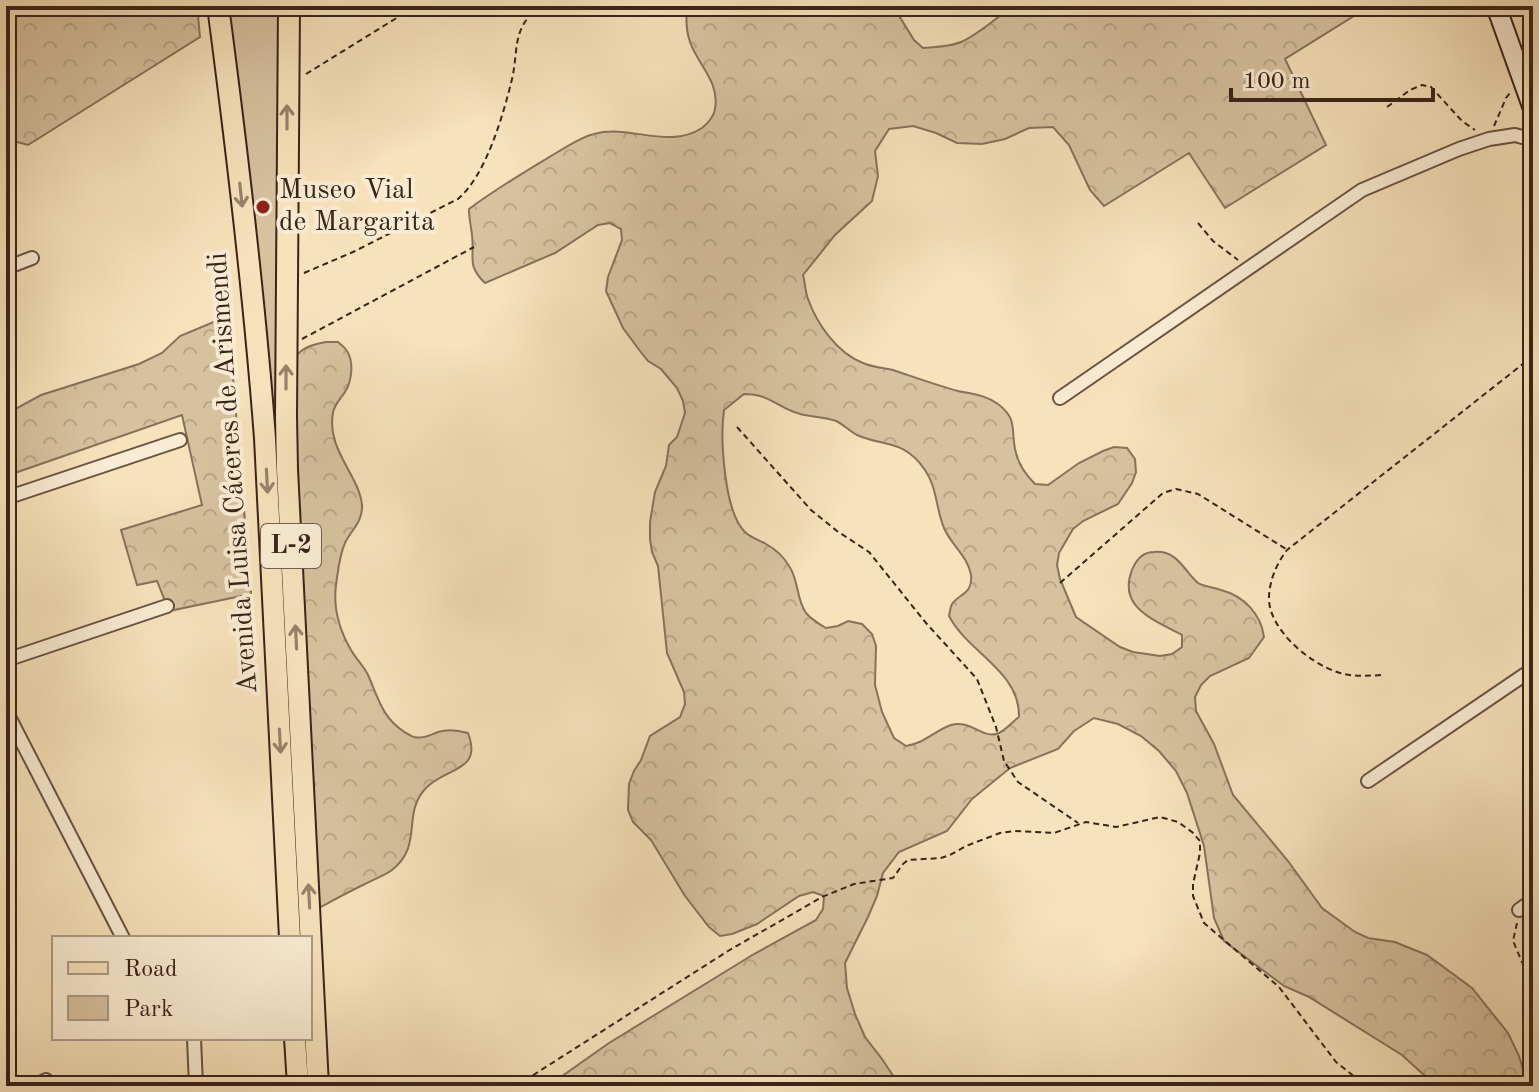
<svg xmlns="http://www.w3.org/2000/svg" width="1539" height="1092" font-family="'Old Standard TT',serif">
<defs>
<pattern id="forest-crowns" width="20" height="18" patternUnits="userSpaceOnUse" patternTransform="scale(2)"><rect width="20" height="18" fill="#d7c29f"/><path d="M2 6a3 3 0 1 1 6 0M12 15a3 3 0 1 1 6 0" fill="none" stroke="#b9a688"/></pattern>
</defs>
<rect width="100%" height="100%" fill="#f7e2bb"/>
<filter id="stains"><feTurbulence type="fractalNoise" baseFrequency=".0025" numOctaves="4"/><feColorMatrix values="0 0 0 0 .2 0 0 0 0 .09 0 0 0 0 .02 0 0 0 .5 -.17"/></filter>
<radialGradient id="worn" r=".72"><stop offset=".6" stop-color="#630" stop-opacity="0"/><stop offset="1" stop-color="#630" stop-opacity=".3"/></radialGradient>
<!-- green -->
<path fill="#d7c29f" stroke="#88725c" stroke-width="2" d="M228 6H279L277 230 278 428H273Z"/>
<!-- forest -->
<g fill="url(#forest-crowns)" stroke="#88725c" stroke-width="2" fill-rule="evenodd">
<path d="M6 6H197L200 37 28 145 6 139Z"/>
<path d="M687 6H893L914 40 923 48C935 47 949 47 961 42 978 35 997 17 1013 6H1370L1285 59 1326 145 1225 208 1189 153 1104 206 1090 190 1069 145 1053 127 1029 128 1005 139 982 144 957 143 936 133 913 126 889 129 875 151 878 176 872 201 835 235 803 275C805 282 805 291 808 299 817 324 837 353 863 363 872 367 883 368 893 370 914 377 936 385 958 391 972 394 986 395 998 404 1019 420 1010 431 1016 453 1019 466 1026 475 1035 484L1048 485 1079 463 1103 451 1114 447 1127 448 1135 459 1136 472 1132 483 1118 504 1083 521 1073 529 1059 553 1057 565 1060 579 1076 617 1120 647 1133 652 1160 656 1172 654 1182 647V635C1155 620 1117 608 1132 570 1136 560 1143 552 1154 552 1178 550 1184 571 1198 583 1204 587 1214 587 1221 590 1244 596 1261 614 1264 637L1249 658 1210 676 1201 685 1195 697 1196 711 1214 744 1233 795 1288 861 1322 908 1355 932 1368 938 1395 942 1427 955 1472 988 1508 1033 1519 1056 1528 1086H1436L1402 1055 1309 997 1284 986 1224 941 1214 918 1204 846 1187 793 1176 771 1159 751 1141 736 1118 724 1094 718 1074 731 1058 749 1010 768 972 799 947 831 899 852 883 873 877 896 868 917 845 963 847 988 855 1014 865 1037 882 1059 900 1086H553L558 1079 609 1043 754 954 816 920 823 909 824 896 813 892 799 896 757 924 732 934 720 936 709 927 685 896 651 840 633 822 628 810 629 784 634 771 641 760 650 736 680 717 685 704 684 692 667 653 658 566 652 552 650 539V522L655 492 666 466 669 445 677 437 685 413 683 401 677 388 661 369 648 361 640 351 623 328 606 291 608 277 622 240 621 229 610 223 598 225 555 253 485 283C466 265 475 257 472 235 471 226 469 219 469 209 497 188 526 171 556 153 568 146 581 137 594 134 630 124 668 150 702 128 708 123 714 117 715 109 720 82 698 65 690 42 686 31 686 17 687 6ZM744 394C771 394 777 408 800 414 812 417 825 417 836 421 843 424 849 431 857 435 884 447 904 439 925 470 937 487 936 509 944 528 951 545 968 556 971 575 973 594 960 593 952 604 950 608 950 612 949 616 968 653 1020 671 1019 717 1013 721 1006 730 999 733 983 740 971 719 951 725 934 731 925 743 906 746L894 738 882 712 875 685 876 646 872 634 862 624 848 621 838 626 826 628C819 624 811 619 806 613 796 599 799 580 789 566 784 557 775 549 766 544 759 540 751 538 745 532 724 512 720 438 724 410Z"/>
<path d="M228 316 251 594 169 611 157 581 137 585 121 530 202 505 182 415 6 476V414L41 395 139 364 162 353 180 336Z"/>
<path d="M326 342H338C341 345 345 347 347 351 354 362 352 381 345 392 341 398 334 405 333 413 326 449 359 475 362 505 363 522 351 530 345 543 339 556 338 572 336 585 333 608 340 631 351 650 356 659 364 666 368 675 378 697 382 717 403 731 404 732 413 737 414 737 423 739 430 735 438 732 448 729 457 730 468 733 483 772 446 767 426 788 401 814 424 845 392 870 384 876 374 879 365 884 348 892 332 901 315 910L291 362C301 348 309 345 326 342Z"/>
</g>
<g fill="none" stroke-linecap="round" stroke-linejoin="round">
<!-- street casing -->
<g stroke="#695342" stroke-width="16">
<g id="street">
<path d="M6 268 32 258"/>
<path d="M1060 398 1362 190 1459 149 1489 139 1515 135 1533 140"/>
<path d="M6 498 180 440"/>
<path d="M6 660 167 606"/>
<path d="M6 711 123 938"/>
<path d="M1368 781 1533 669"/>
<path d="M1519 910 1533 900"/>
<path d="M194 1038 196 1086"/>
<path d="M35 1086 46 1080"/>
</g>
</g>
<!-- secondary casing -->
<g stroke="#3a2319" stroke-width="22">
<path id="secondary" d="M1496 6 1533 109"/>
</g>
<!-- primary casing -->
<g stroke="#3a2319" stroke-width="24">
<g id="primary">
<path d="M218 6C237 150 254 294 265 438L290 938"/>
<path d="M289 6 286 417 287 469 318 1086"/>
<path d="M295 1038 298 1086"/>
</g>
</g>
<!-- path -->
<g stroke="#3a2319" stroke-width="2" stroke-dasharray="6 4" stroke-linecap="butt">
<path d="M306 74 416 6"/>
<path d="M1387 107 1410 90 1422 85 1431 87 1462 121 1475 130"/>
<path d="M1494 126 1506 98 1510 93"/>
<path d="M1198 223 1213 241 1238 260"/>
<path d="M304 273 353 252 458 199C486 175 503 116 512 79 519 49 511 29 540 6"/>
<path d="M302 339 474 247"/>
<path d="M737 427 811 510 837 531 869 552 926 623 977 679 996 727 1004 761 1018 782 1078 823"/>
<path d="M1060 583 1163 493 1176 489 1198 494 1286 549"/>
<path d="M1381 675C1366 676 1352 677 1337 672 1309 663 1267 628 1269 596 1270 579 1277 563 1287 550L1533 356"/>
<path d="M1517 923 1513 941 1533 988"/>
<path d="M516 1086 728 951 822 897 854 884 893 878 903 864 908 860 941 858 950 855 966 846 1000 833 1014 831 1054 833 1086 822 1116 827 1160 817 1178 822 1192 832 1200 841V853L1193 884V896L1204 923 1279 987 1336 1062 1366 1086"/>
</g>
<!-- street -->
<use href="#street" stroke="#faecd3" stroke-width="12"/>
<!-- secondary -->
<use href="#secondary" stroke="#faecd3" stroke-width="18"/>
<!-- primary -->
<use href="#primary" stroke="#f7e2bb" stroke-width="20"/>
</g>
<!-- one-way arrows -->
<defs><path id="oneway-shaft" d="M-6 0H5M1.5-3L5.5 0L1.5 3" fill="none" stroke-width="1.6" stroke-linecap="round" stroke-linejoin="round" transform="scale(2)"/></defs>
<g stroke="#98826a">
<use href="#oneway-shaft" transform="translate(287 117) rotate(-90)"/>
<use href="#oneway-shaft" transform="translate(241 195) rotate(84)"/>
<use href="#oneway-shaft" transform="translate(286 377) rotate(-90)"/>
<use href="#oneway-shaft" transform="translate(267 481) rotate(87)"/>
<use href="#oneway-shaft" transform="translate(296 637) rotate(-93)"/>
<use href="#oneway-shaft" transform="translate(280 741) rotate(87)"/>
<use href="#oneway-shaft" transform="translate(309 896) rotate(-93)"/>
</g>
<!-- markers -->
<circle fill="#8f2418" stroke="#faecd3" stroke-width="3" cx="263" cy="207" r="8"/>
<g text-anchor="middle" dominant-baseline="central" stroke-width="8" stroke-linejoin="round" paint-order="stroke">
<!-- shield labels -->
<rect fill="#faecd3" stroke="#745f51" stroke-width="2" x="261" y="524" width="60" height="44" rx="6"/>
<g font-size="26" font-weight="bold" fill="#3a2319">
<text x="291" y="546">L-2</text>
</g>
<!-- poi labels -->
<g font-size="28" fill="#3a2319" stroke="#faecd3" text-anchor="start">
<text x="279" y="191">Museo Vial<tspan x="279" dy="32">de Margarita</tspan></text>
</g>
<!-- street labels -->
<g font-size="28" fill="#3a2319" stroke="#faecd3">
<text transform="translate(234 473) rotate(-94)">Avenida Luisa Cáceres de Arismendi</text>
</g>
</g>
<!-- margin -->
<rect width="1539" height="1092" fill="none" stroke="#f7e2bb" stroke-width="32"/>
<rect x="8" y="8" width="1523" height="1076" fill="none" stroke="#3a2319" stroke-width="4"/>
<rect x="16" y="16" width="1507" height="1060" fill="none" stroke="#3a2319" stroke-width="2"/>
<!-- legend -->
<rect x="52" y="936" width="260" height="104" fill="#faecd3" stroke="#ad9c89" stroke-width="2"/>
<rect x="68" y="962" width="40" height="12" fill="#f7e2bb" stroke="#ad9c89" stroke-width="2"/>
<text x="124" y="976" font-size="24" fill="#3a2319">Road</text>
<rect x="68" y="996" width="40" height="24" fill="#d7c29f" stroke="#ad9c89" stroke-width="2"/>
<text x="124" y="1016" font-size="24" fill="#3a2319">Park</text>
<!-- scale -->
<path d="M1231 88v12h202v-12" fill="none" stroke="#3a2319" stroke-width="4"/>
<text x="1243" y="88" font-size="24" fill="#3a2319" stroke="#faecd3" stroke-width="6" paint-order="stroke">100 m</text>
<rect width="100%" height="100%" filter="url(#stains)"/>
<rect width="100%" height="100%" fill="url(#worn)"/>
</svg>
